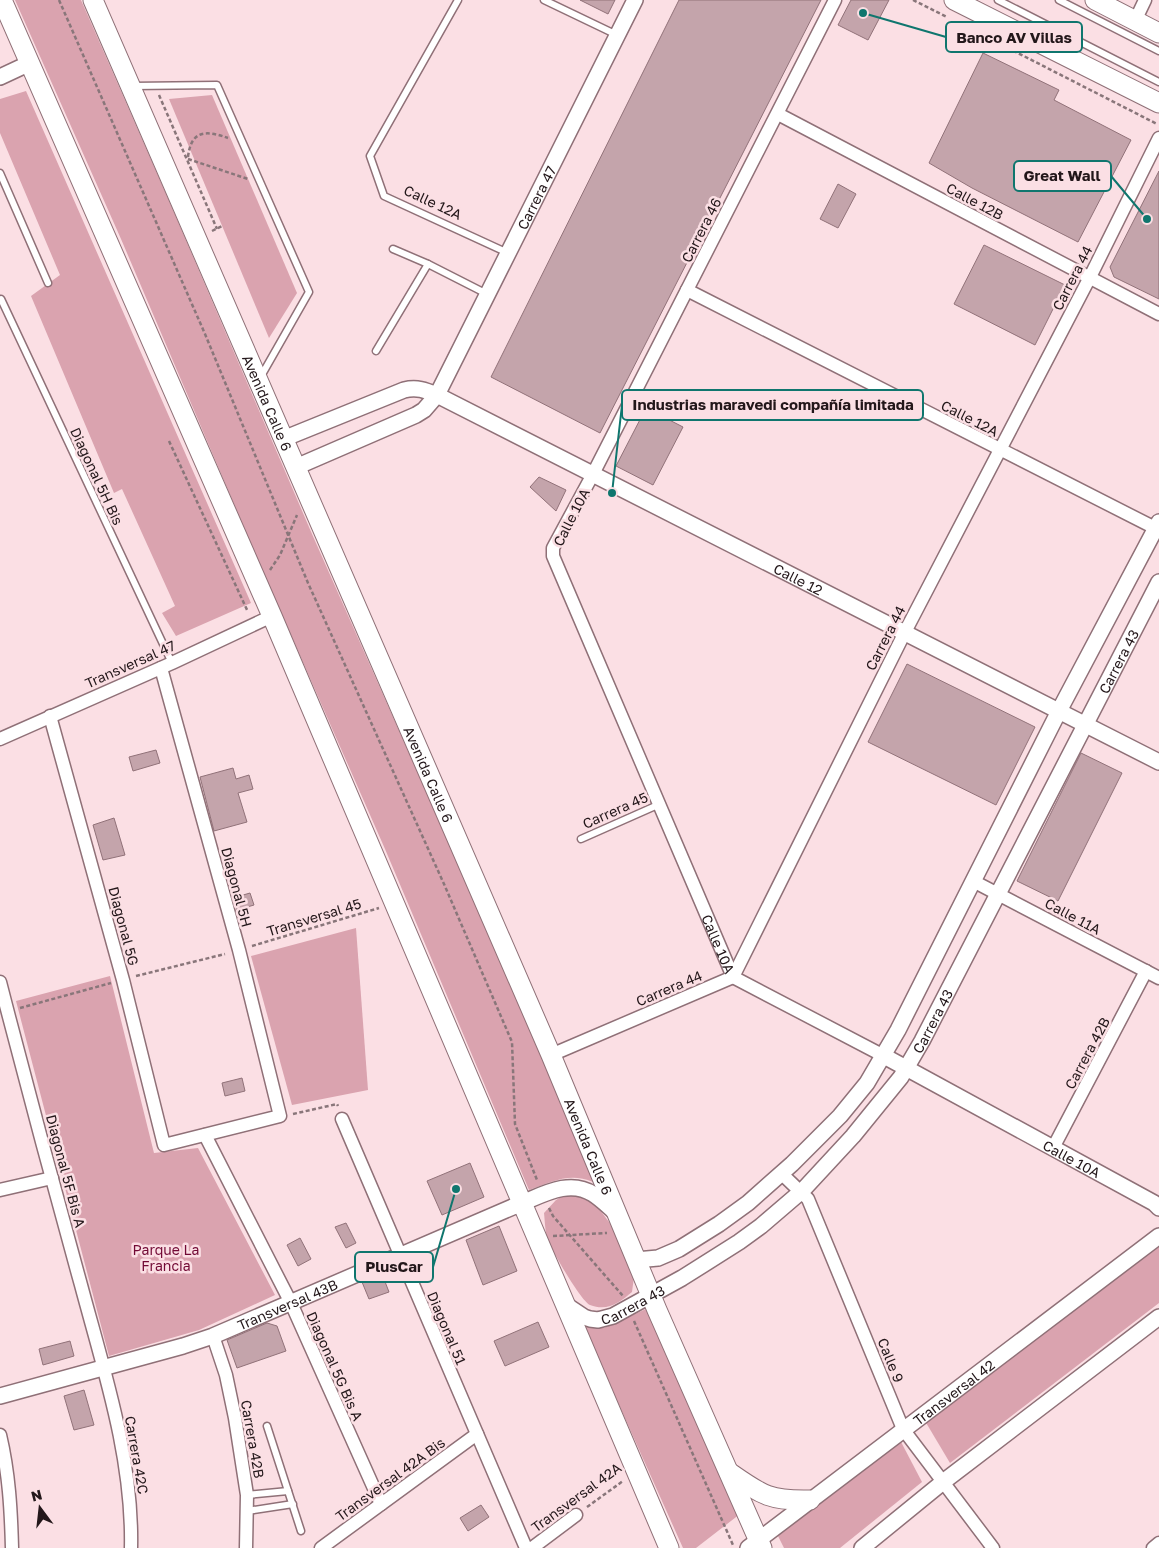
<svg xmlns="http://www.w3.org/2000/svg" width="1159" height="1548" font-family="'Golos Text',sans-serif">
<rect width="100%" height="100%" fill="#fbdfe4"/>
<!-- green -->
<g fill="#daa3af">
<path d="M15 0H81L167 196 312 534 546 1063 593 1182C569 1172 552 1182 529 1190L385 849 251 544 121 239Z"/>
<path d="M26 91 251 603 176 636 162 613 175 606 122 489 114 493 31 296 60 275 0 133V99Z"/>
<path d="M212 95 297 293 269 338 169 99Z"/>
<path d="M356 928 368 1090 292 1105 251 956Z"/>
<path d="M110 976 154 1153 198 1148 275 1295 199 1330 109 1356 16 1001Z"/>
<path d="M566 1194 587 1196 600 1210 609 1222 622 1246 634 1277 632 1292C620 1302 608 1312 590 1305 581 1301 552 1251 548 1240 545 1232 545 1222 544 1213L556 1200Z"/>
<path d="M1159 1245V1303L950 1463 925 1421Z"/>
<path d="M646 1309 740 1514 696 1548H683L582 1322 593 1328H604Z"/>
<path d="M900 1440 922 1482 840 1548H784L778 1536Z"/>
</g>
<!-- building -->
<g fill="#c4a4ab" stroke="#917279">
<path d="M580 0H615L608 14Z"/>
<path d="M679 0H821L600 433 491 377Z"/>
<path d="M851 0H889L868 40 838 25Z"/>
<path d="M983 53 1059 90 1054 100 1131 140 1078 242 972 188 929 163Z"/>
<path d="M1159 171V299L1114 277 1110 267Z"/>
<path d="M838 184 856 194 838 228 820 219Z"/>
<path d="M984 245 1065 285 1035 345 954 304Z"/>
<path d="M646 408 683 427 653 485 616 466Z"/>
<path d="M539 477 566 490 556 511 530 487Z"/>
<path d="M907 664 1035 727 996 805 868 742Z"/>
<path d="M156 750 160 763 133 771 129 757Z"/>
<path d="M1081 753 1122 773 1058 901 1017 881Z"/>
<path d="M233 768 236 779 249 775 253 789 238 793 247 822 214 831 200 777Z"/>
<path d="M114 818 125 855 103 860 93 825Z"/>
<path d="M250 893 254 905 237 910 233 898Z"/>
<path d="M242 1078 245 1091 225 1096 222 1083Z"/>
<path d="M470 1163 484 1197 442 1215 427 1181Z"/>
<path d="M346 1223 356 1243 346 1248 335 1227Z"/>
<path d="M499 1226 517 1271 483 1285 466 1240Z"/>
<path d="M300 1238 311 1259 298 1266 287 1245Z"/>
<path d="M382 1274 389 1292 369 1299 362 1282Z"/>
<path d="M538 1322 549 1347 505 1366 494 1341Z"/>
<path d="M267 1323 277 1326 286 1351 237 1368 227 1340Z"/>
<path d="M70 1341 74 1356 43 1365 39 1349Z"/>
<path d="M84 1390 94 1425 74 1430 64 1396Z"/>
<path d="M481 1505 489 1517 468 1531 460 1518Z"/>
</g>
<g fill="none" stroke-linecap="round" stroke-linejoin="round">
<!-- service casing -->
<g stroke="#8f7077" stroke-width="9">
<g id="service">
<path d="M458 0 370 156 384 196 508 253"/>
<path d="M544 0 617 35"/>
<path d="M998 0 1159 82"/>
<path d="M1059 0 1159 51"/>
<path d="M132 86 217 85 309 292 260 378"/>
<path d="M0 173 48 283"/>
<path d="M393 249 428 264 487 294"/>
<path d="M1 299 172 663"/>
<path d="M376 351 428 264"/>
<path d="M581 839 660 804"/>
<path d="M267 1426 301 1531"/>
<path d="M247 1495 288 1491"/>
<path d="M247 1511 293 1504"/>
</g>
</g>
<!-- minor casing -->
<g stroke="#8f7077" stroke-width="15">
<g id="minor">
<path id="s1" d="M835 0 593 474 553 548V556L733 977 884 1056"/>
<path d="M1135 21 1145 0"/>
<path d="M778 114 1159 314"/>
<path d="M687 290 1159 530"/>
<path d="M50 716 123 980 164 1145 280 1116 239 950 161 668"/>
<path d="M0 739 172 663 272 616"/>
<path d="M973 881 1159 978"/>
<path d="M0 982C26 1083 53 1184 81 1285 104 1371 133 1458 131 1548"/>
<path d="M551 1055 733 977 905 632 1090 277 1159 138"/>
<path d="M342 1119 526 1548"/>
<path d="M205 1135 291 1303 381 1504"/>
<path d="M1053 1148 1146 971"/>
<path d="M782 1174 808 1199 903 1429 993 1548"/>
<path d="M0 1190 52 1178"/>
<path d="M213 1336 226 1375 235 1418 247 1495 246 1548"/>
<path d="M0 1435C9 1473 11 1510 12 1548"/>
<path d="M321 1548 477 1434"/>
<path d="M532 1548 576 1515"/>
<path d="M1153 1548 1159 1543"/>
</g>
</g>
<!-- tertiary casing -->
<g stroke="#8f7077" stroke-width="18">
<g id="tertiary">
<path d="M0 77 30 63"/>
<path id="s2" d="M283 439 404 390C417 387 425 390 437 395L1159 762"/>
<path id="s3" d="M296 467 416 415 424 410 437 395 635 0"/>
<path id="s4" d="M884 1056 1154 1203 1159 1208"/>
<path d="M636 1260 658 1258 679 1249 719 1224 748 1203 792 1164 840 1116 867 1083 898 1030 1059 711 1159 522"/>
<path id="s5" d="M566 1305 584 1317 590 1319 598 1320 613 1316 682 1278 739 1242 761 1226 803 1190 853 1136 901 1077 922 1041 1159 582"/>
<path id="s6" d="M0 1396 183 1346 213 1336 522 1203C544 1194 570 1179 593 1194 601 1199 609 1207 617 1214"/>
<path id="s7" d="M748 1548 1159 1236"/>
<path d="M862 1548 943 1482 1159 1317"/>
</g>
</g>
<!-- primary casing -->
<g stroke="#8f7077" stroke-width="21">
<g id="primary">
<path d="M2 0 272 616 669 1548"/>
<path id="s8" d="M93 0 551 1055 657 1310 762 1548"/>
<path d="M954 0 1159 103"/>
<path d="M1095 0 1159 33"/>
<path d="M729 1472C762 1495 769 1501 810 1500"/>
</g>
</g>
<!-- path -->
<g stroke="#89767a" stroke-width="2.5" stroke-dasharray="4 2.5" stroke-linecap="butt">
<path d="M59 0 205 334 308 583 444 884 512 1042 515 1124 537 1180"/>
<path d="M913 0 947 17"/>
<path d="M961 24 1157 124"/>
<path d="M159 95 217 229"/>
<path d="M188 157C191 130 206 130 228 138"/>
<path d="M188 159 248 179"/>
<path d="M212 231 222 226"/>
<path d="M169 441 248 612"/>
<path d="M270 570 280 555 297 515"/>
<path d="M252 946 379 908"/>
<path d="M136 976 225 954"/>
<path d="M20 1008 111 983"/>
<path d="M293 1114 337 1104 338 1106"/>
<path d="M549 1208 553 1216 623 1296"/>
<path d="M553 1236 607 1233"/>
<path d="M634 1321 733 1545"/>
<path d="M587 1507 623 1481"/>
</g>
<!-- service -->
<use href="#service" stroke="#fff" stroke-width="6"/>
<!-- minor -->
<use href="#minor" stroke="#fff" stroke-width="12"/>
<!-- tertiary -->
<use href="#tertiary" stroke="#fff" stroke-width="15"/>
<!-- primary -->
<use href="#primary" stroke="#fff" stroke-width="19"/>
</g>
<g text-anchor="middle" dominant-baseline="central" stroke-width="5" stroke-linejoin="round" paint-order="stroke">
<!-- street labels -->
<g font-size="14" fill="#23171a" stroke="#fbdfe4">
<text stroke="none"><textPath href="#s3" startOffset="381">Carrera 47</textPath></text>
<text transform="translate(975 201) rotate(28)">Calle 12B</text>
<text transform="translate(433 202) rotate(25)">Calle 12A</text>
<text transform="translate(701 230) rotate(-63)">Carrera 46</text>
<text transform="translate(1072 278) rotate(-63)">Carrera 44</text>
<text stroke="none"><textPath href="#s8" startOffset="439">Avenida Calle 6</textPath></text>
<text transform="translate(970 418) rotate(27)">Calle 12A</text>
<text transform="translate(97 476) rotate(65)">Diagonal 5H Bis</text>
<text transform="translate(571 517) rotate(-63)">Calle 10A</text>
<text stroke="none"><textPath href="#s2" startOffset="570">Calle 12</textPath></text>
<text transform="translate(885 638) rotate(-63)">Carrera 44</text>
<text stroke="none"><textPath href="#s5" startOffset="899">Carrera 43</textPath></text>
<text transform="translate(130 664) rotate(-24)">Transversal 47</text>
<text stroke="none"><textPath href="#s8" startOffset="844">Avenida Calle 6</textPath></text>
<text transform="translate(615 810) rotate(-24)">Carrera 45</text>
<text transform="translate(237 887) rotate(75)">Diagonal 5H</text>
<text transform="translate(1073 916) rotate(28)">Calle 11A</text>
<text transform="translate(314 917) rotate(-17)">Transversal 45</text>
<text transform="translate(124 926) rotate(75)">Diagonal 5G</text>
<text stroke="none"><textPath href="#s1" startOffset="1046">Calle 10A</textPath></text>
<text transform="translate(669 988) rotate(-23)">Carrera 44</text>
<text stroke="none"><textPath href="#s5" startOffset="494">Carrera 43</textPath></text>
<text transform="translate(1087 1053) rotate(-62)">Carrera 42B</text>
<text stroke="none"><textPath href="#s8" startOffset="1249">Avenida Calle 6</textPath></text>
<text stroke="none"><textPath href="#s4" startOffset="214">Calle 10A</textPath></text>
<text transform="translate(66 1171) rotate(75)">Diagonal 5F Bis A</text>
<text stroke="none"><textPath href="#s5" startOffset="74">Carrera 43</textPath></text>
<text stroke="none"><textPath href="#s6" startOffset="302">Transversal 43B</textPath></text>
<text transform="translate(447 1328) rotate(67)">Diagonal 51</text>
<text transform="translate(891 1360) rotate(68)">Calle 9</text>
<text transform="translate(335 1366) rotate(66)">Diagonal 5G Bis A</text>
<text stroke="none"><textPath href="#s7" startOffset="258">Transversal 42</textPath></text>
<text transform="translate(253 1439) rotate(80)">Carrera 42B</text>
<text transform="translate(137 1455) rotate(80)">Carrera 42C</text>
<text transform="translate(390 1479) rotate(-36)">Transversal 42A Bis</text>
<text transform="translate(576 1497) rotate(-36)">Transversal 42A</text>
</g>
<!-- park labels -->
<g font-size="14" fill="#720935" stroke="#fbdfe4">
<text x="166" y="1249">Parque La<tspan x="166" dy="16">Francia</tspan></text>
</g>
</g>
<!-- callouts -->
<path fill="none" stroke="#0f766e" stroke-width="2" d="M863 13L946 37M1147 219L1111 176M612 493L622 405M456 1189L433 1267"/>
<g fill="#0f766e" stroke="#fbdfe4" stroke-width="2">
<circle cx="863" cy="13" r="5"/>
<circle cx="1147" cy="219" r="5"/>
<circle cx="612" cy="493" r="5"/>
<circle cx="456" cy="1189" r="5"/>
</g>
<g fill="#fbdfe4" stroke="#0f766e" stroke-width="2">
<rect x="946" y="22" width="136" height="30" rx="5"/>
<rect x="1014" y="161" width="97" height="30" rx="5"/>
<rect x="622" y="390" width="301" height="30" rx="5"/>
<rect x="355" y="1252" width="78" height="30" rx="5"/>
</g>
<g font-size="15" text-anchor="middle" font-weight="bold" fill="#23171a">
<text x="1014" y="43">Banco AV Villas</text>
<text x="1062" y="181">Great Wall</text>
<text x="773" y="410">Industrias maravedi compañía limitada</text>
<text x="394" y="1272">PlusCar</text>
</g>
<!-- north arrow -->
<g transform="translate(40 1508) rotate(345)" stroke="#fbdfe4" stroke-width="4" paint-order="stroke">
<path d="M0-4L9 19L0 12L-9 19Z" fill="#23171a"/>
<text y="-8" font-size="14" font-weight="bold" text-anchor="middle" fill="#23171a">N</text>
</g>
</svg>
